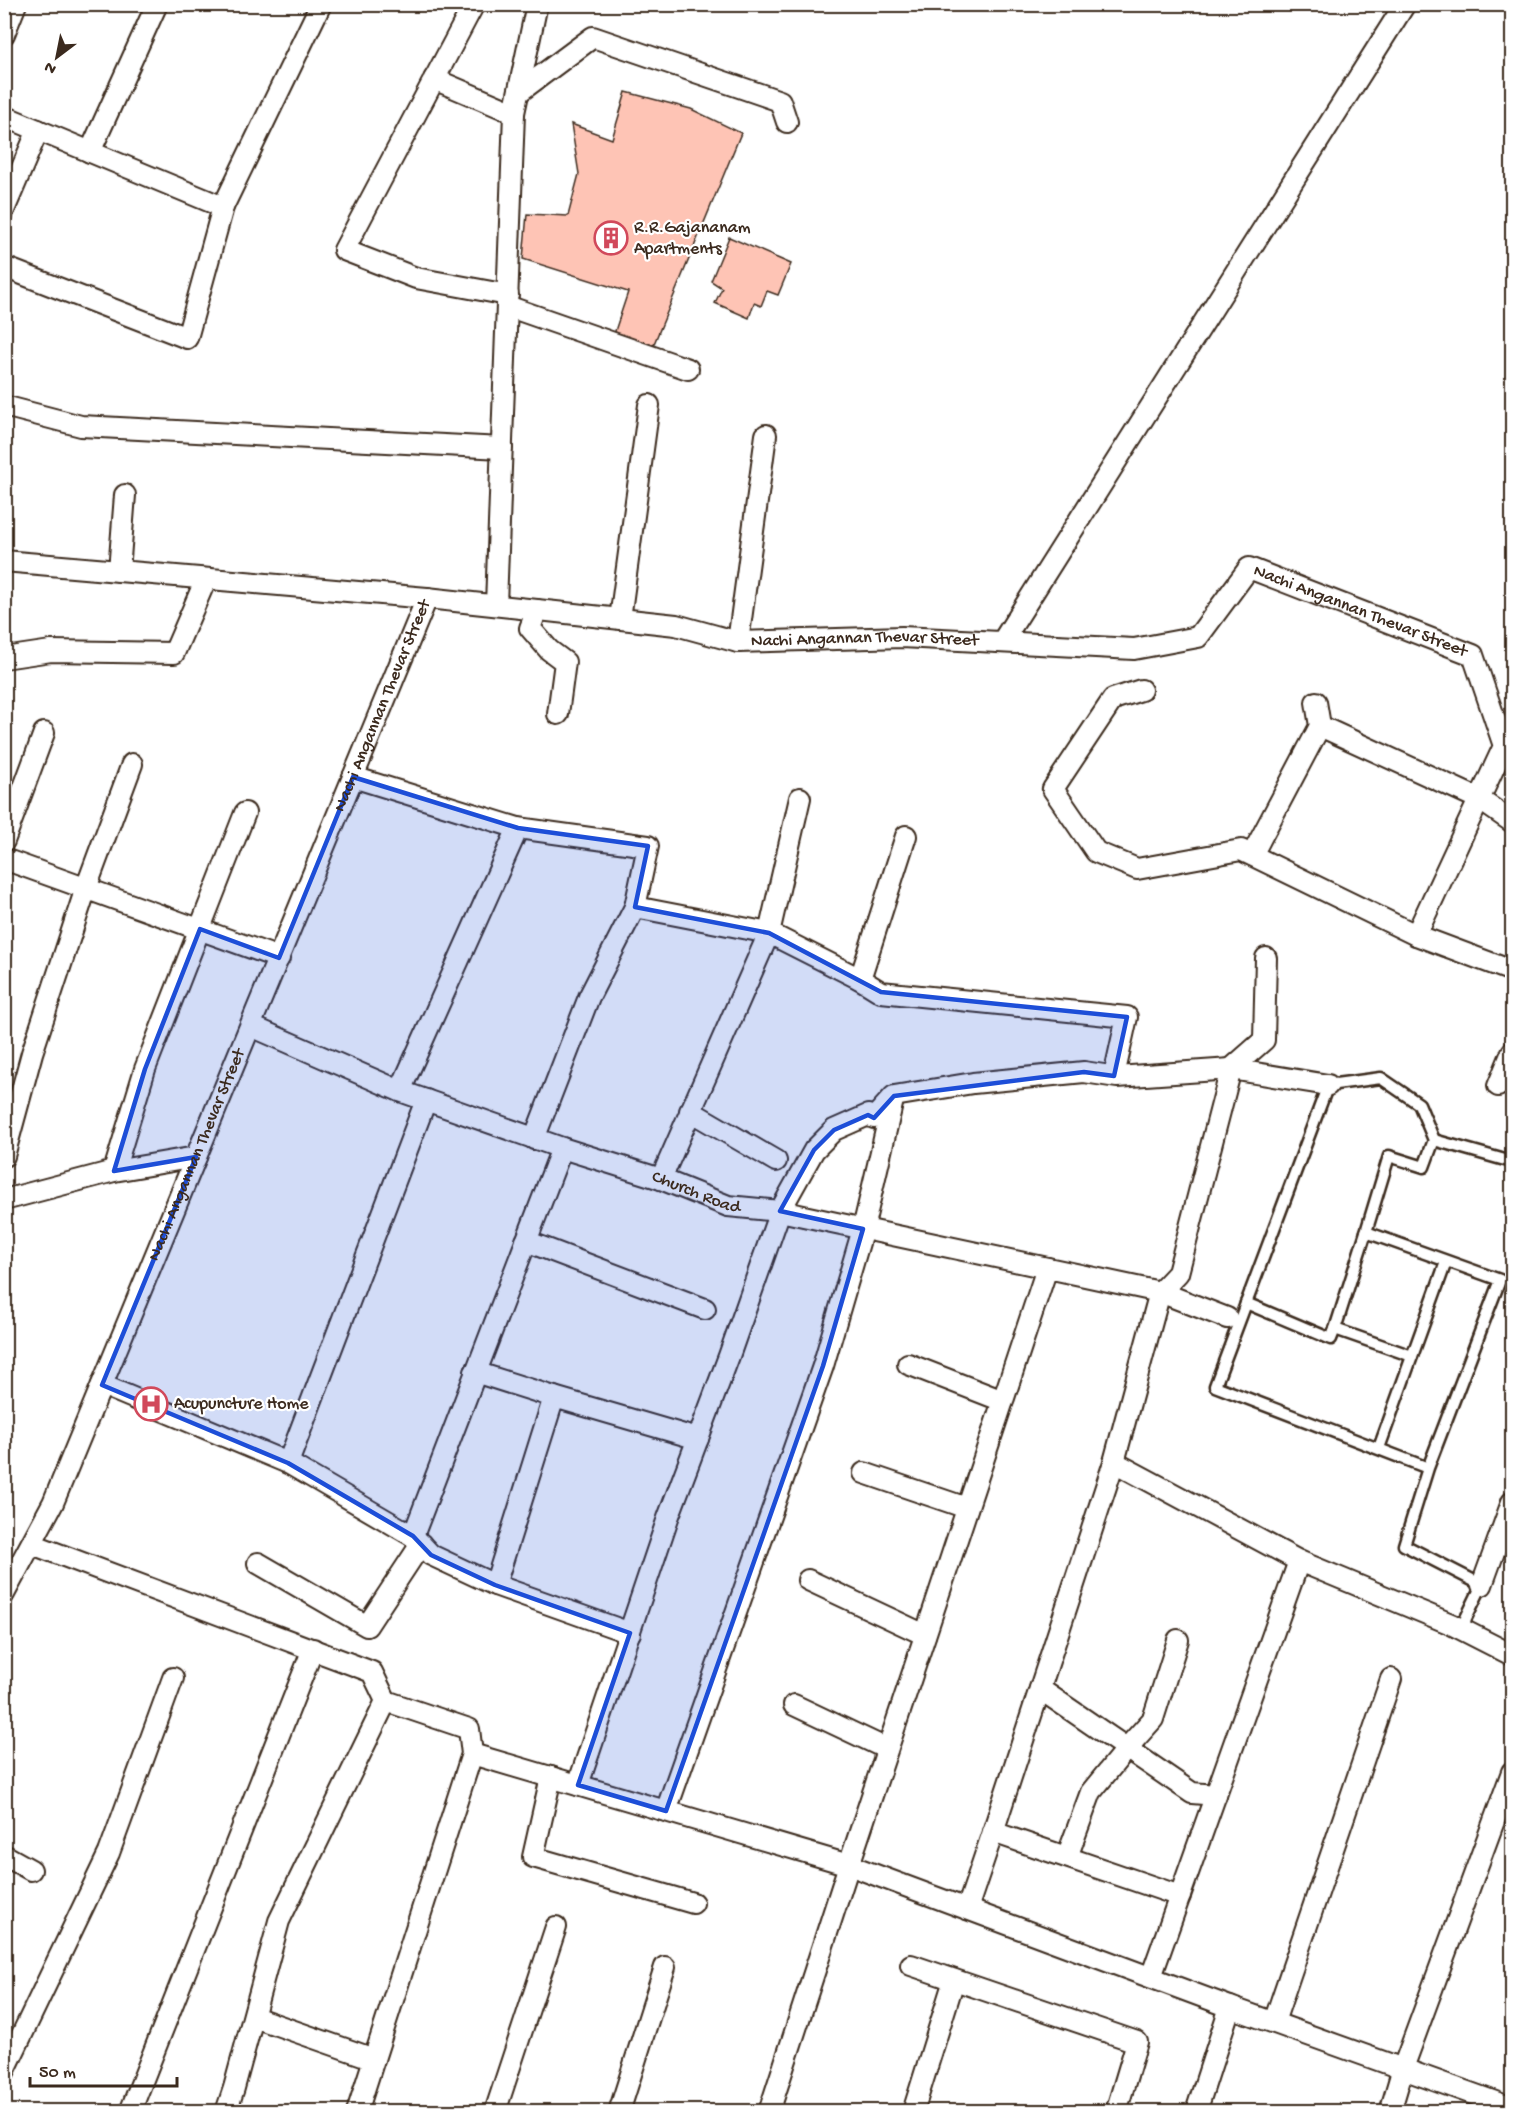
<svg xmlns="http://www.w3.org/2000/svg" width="1517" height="2116" font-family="'Gochi Hand',sans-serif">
<rect width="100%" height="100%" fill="#fff"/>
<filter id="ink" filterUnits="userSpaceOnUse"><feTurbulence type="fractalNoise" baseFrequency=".0167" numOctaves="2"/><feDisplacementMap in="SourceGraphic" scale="12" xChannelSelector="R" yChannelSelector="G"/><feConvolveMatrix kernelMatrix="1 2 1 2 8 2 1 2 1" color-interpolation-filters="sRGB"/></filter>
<g filter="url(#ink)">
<!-- building -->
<g fill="#fec4b5" stroke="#3b2a1e" stroke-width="1.5">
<path d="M626 92 691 109 741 133 651 351 613 337 628 292 523 259 527 214 568 216 579 174 571 124 612 139Z"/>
<path d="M729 237 791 264 778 295 767 291 761 306 754 303 749 318 715 303 722 288 711 281Z"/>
</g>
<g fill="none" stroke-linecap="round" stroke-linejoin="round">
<!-- lane casing -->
<g stroke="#3b2a1e" stroke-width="15">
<g id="lane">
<path d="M1434 1140 1512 1162"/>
<path d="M1366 1232 1335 1329 1412 1356"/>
<path d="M1246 1303 1331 1339 1335 1329"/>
<path d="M1379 1448 1446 1262"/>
<path d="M1428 1468 1215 1386 1328 1085 1381 1078 1419 1104 1434 1140 1424 1167 1389 1156 1366 1232 1500 1280 1428 1468 1404 1545 1482 1585 1466 1618 1463 1630"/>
</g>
</g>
<!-- street casing -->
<g stroke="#3b2a1e" stroke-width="24">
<g id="street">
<path d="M474 4 344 250 416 278 508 295"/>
<path d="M4 34 16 4"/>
<path d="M434 79 514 113"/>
<path d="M519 92 593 37 780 101 787 122"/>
<path d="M4 116 223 207 321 4"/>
<path d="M90 152 157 4"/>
<path d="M4 210 38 130"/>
<path d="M4 267 187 338 223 207"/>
<path d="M507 306 688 369"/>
<path d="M4 406 81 426 502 448"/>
<path d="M125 495 119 571 427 598"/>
<path d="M4 561 119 571"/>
<path d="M496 605 514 113 537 4"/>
<path d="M537 610 530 628 549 650 565 662 558 714"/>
<path d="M620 619 649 405"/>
<path d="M738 642 766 435"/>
<path d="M1002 642 1405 4"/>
<path d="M4 658 51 651 174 653 206 579"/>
<path d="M1320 726 1479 799 1512 822"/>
<path d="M353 777 518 828 648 846 635 907 589 997 534 1139"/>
<path d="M4 841 44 733"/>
<path d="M1252 855 1320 726 1316 702"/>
<path d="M4 859 279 958"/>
<path d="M635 907 769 933 860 979 906 836"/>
<path d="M1416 935 1512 971"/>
<path d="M860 979 881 992 1127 1017 1114 1076"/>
<path id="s1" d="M251 1026 400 1091 562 1148 661 1179 728 1206 780 1211 1160 1292 1227 1318"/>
<path d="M1498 1086 1512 1052"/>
<path d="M400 1091 518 828"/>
<path d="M690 1111 776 1161"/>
<path d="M4 1156 32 1053 86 888 132 764"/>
<path d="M114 1171 145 1069 245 813"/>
<path d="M661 1179 769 933 800 798"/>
<path d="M4 1200 114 1171 196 1157"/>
<path d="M526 1241 705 1309"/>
<path d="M908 1364 1003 1401"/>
<path d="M475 1372 554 1397"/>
<path d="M102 1385 288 1463 413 1536 562 1148"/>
<path d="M1114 1462 1299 1561 1451 1624 1512 1655"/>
<path d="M288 1463 426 1100"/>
<path d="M864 1473 967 1508"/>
<path d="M413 1536 431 1555 495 1585 554 1397 698 1439"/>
<path d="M32 1544 372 1672 386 1701 469 1729 472 1754 357 2112"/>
<path d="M258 1563 367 1626 421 1544"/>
<path d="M808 1580 925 1635"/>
<path d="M495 1585 630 1633"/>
<path d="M1482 1585 1512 1502"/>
<path id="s2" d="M4 1594 53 1503 427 598 676 625 738 642 902 637 1134 649 1198 637 1249 568 1473 655 1504 746 1416 935 1241 850 1137 869 1096 852 1053 789 1113 699 1141 690"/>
<path d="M1040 1689 1192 1793 1216 1795"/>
<path d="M794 1705 887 1749"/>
<path d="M472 1754 849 1865 1230 2007 1196 2112"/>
<path d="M551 1777 533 1857 693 1903"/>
<path d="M578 1785 668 1518 729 1356 780 1211 814 1150 834 1130 868 1115 874 1118 894 1096 973 1083 1084 1072 1117 1077 1231 1069 1328 1085"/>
<path d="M666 1811 823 1366 863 1229 893 1100"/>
<path d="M4 1855 31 1870"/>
<path d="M1067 1857 1091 1792 1127 1748 1153 1719 1178 1640"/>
<path d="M1180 1896 993 1832 1114 1462 1160 1292 1178 1273 1231 1069 1264 1040 1266 958"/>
<path d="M967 1909 993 1832"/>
<path d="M911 1965 1137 2042 1116 2112"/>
<path d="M1151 1977 1299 1561"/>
<path d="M1230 2007 1512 2108"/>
<path d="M254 2017 374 2059"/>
<path d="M1274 2022 1391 1679"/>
<path d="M4 2072 109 1853 173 1678"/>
<path d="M130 2112 313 1649"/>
<path d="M226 2112 234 2088 279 1921 386 1701"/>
<path d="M495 2112 556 1927"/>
<path d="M619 2112 665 1967"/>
<path d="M769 2112 849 1865 1047 1268"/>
<path d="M913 2112 954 1980"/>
<path d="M1390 2112 1403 2068 1512 1772"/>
</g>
</g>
<!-- lane -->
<use href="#lane" stroke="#fff" stroke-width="10"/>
<!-- street -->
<use href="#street" stroke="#fff" stroke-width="20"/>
</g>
</g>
<!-- marked area -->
<path fill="#1d4ed8" fill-opacity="0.2" stroke="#1d4ed8" stroke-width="4.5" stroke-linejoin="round" d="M353 777 518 828 648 846 635 907 769 933 881 992 1127 1017 1114 1076 1084 1072 894 1096 874 1118 868 1115 834 1130 814 1150 780 1211 863 1229 823 1366 666 1811 578 1785 630 1633 495 1585 431 1555 413 1536 288 1463 102 1385 196 1157 114 1171 145 1069 200 929 279 958Z"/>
<!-- icons -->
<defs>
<g id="building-ring" transform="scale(1.725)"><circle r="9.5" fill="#fff" stroke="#d1495b" stroke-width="1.5"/><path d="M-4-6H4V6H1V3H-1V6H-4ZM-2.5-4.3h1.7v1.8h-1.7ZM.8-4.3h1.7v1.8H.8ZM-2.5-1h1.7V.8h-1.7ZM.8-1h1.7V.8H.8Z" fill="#d1495b"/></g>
<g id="hospital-ring" transform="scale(1.725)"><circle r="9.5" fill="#fff" stroke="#d1495b" stroke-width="1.5"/><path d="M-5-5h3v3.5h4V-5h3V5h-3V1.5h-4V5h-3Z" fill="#d1495b"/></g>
</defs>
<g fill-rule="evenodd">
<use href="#building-ring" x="611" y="238"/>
<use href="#hospital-ring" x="151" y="1404"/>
</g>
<g text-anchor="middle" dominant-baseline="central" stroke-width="4.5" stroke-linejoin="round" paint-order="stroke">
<!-- poi labels -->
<g font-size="18" fill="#3b2a1e" stroke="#fff" text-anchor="start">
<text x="634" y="228">R.R.Gajananam<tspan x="634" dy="21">Apartments</tspan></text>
<text x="174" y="1404">Acupuncture Home</text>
</g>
<!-- street labels -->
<g font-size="18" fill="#3b2a1e" stroke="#fff">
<text stroke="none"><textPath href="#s2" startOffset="2064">Nachi Angannan Thevar Street</textPath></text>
<text stroke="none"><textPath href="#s2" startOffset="1524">Nachi Angannan Thevar Street</textPath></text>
<text stroke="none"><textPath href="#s2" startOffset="966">Nachi Angannan Thevar Street</textPath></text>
<text stroke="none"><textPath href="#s2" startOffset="480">Nachi Angannan Thevar Street</textPath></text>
<text stroke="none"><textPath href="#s1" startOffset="476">Church Road</textPath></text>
</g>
</g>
<!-- margin -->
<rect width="1517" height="2116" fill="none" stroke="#fff" stroke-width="24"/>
<rect x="12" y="12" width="1493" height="2092" fill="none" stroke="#3b2a1e" stroke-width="2" filter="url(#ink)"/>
<!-- north arrow -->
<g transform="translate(57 57) rotate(212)" stroke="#ffffff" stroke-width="4.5" paint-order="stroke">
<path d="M0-4.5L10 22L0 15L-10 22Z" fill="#3b2a1e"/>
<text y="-9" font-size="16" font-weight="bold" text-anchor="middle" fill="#3b2a1e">N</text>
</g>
<!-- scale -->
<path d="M30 2077v9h147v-9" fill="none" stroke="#3b2a1e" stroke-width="3"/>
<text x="39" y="2077" font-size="18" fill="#3b2a1e" stroke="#ffffff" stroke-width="4.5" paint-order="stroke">50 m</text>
</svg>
